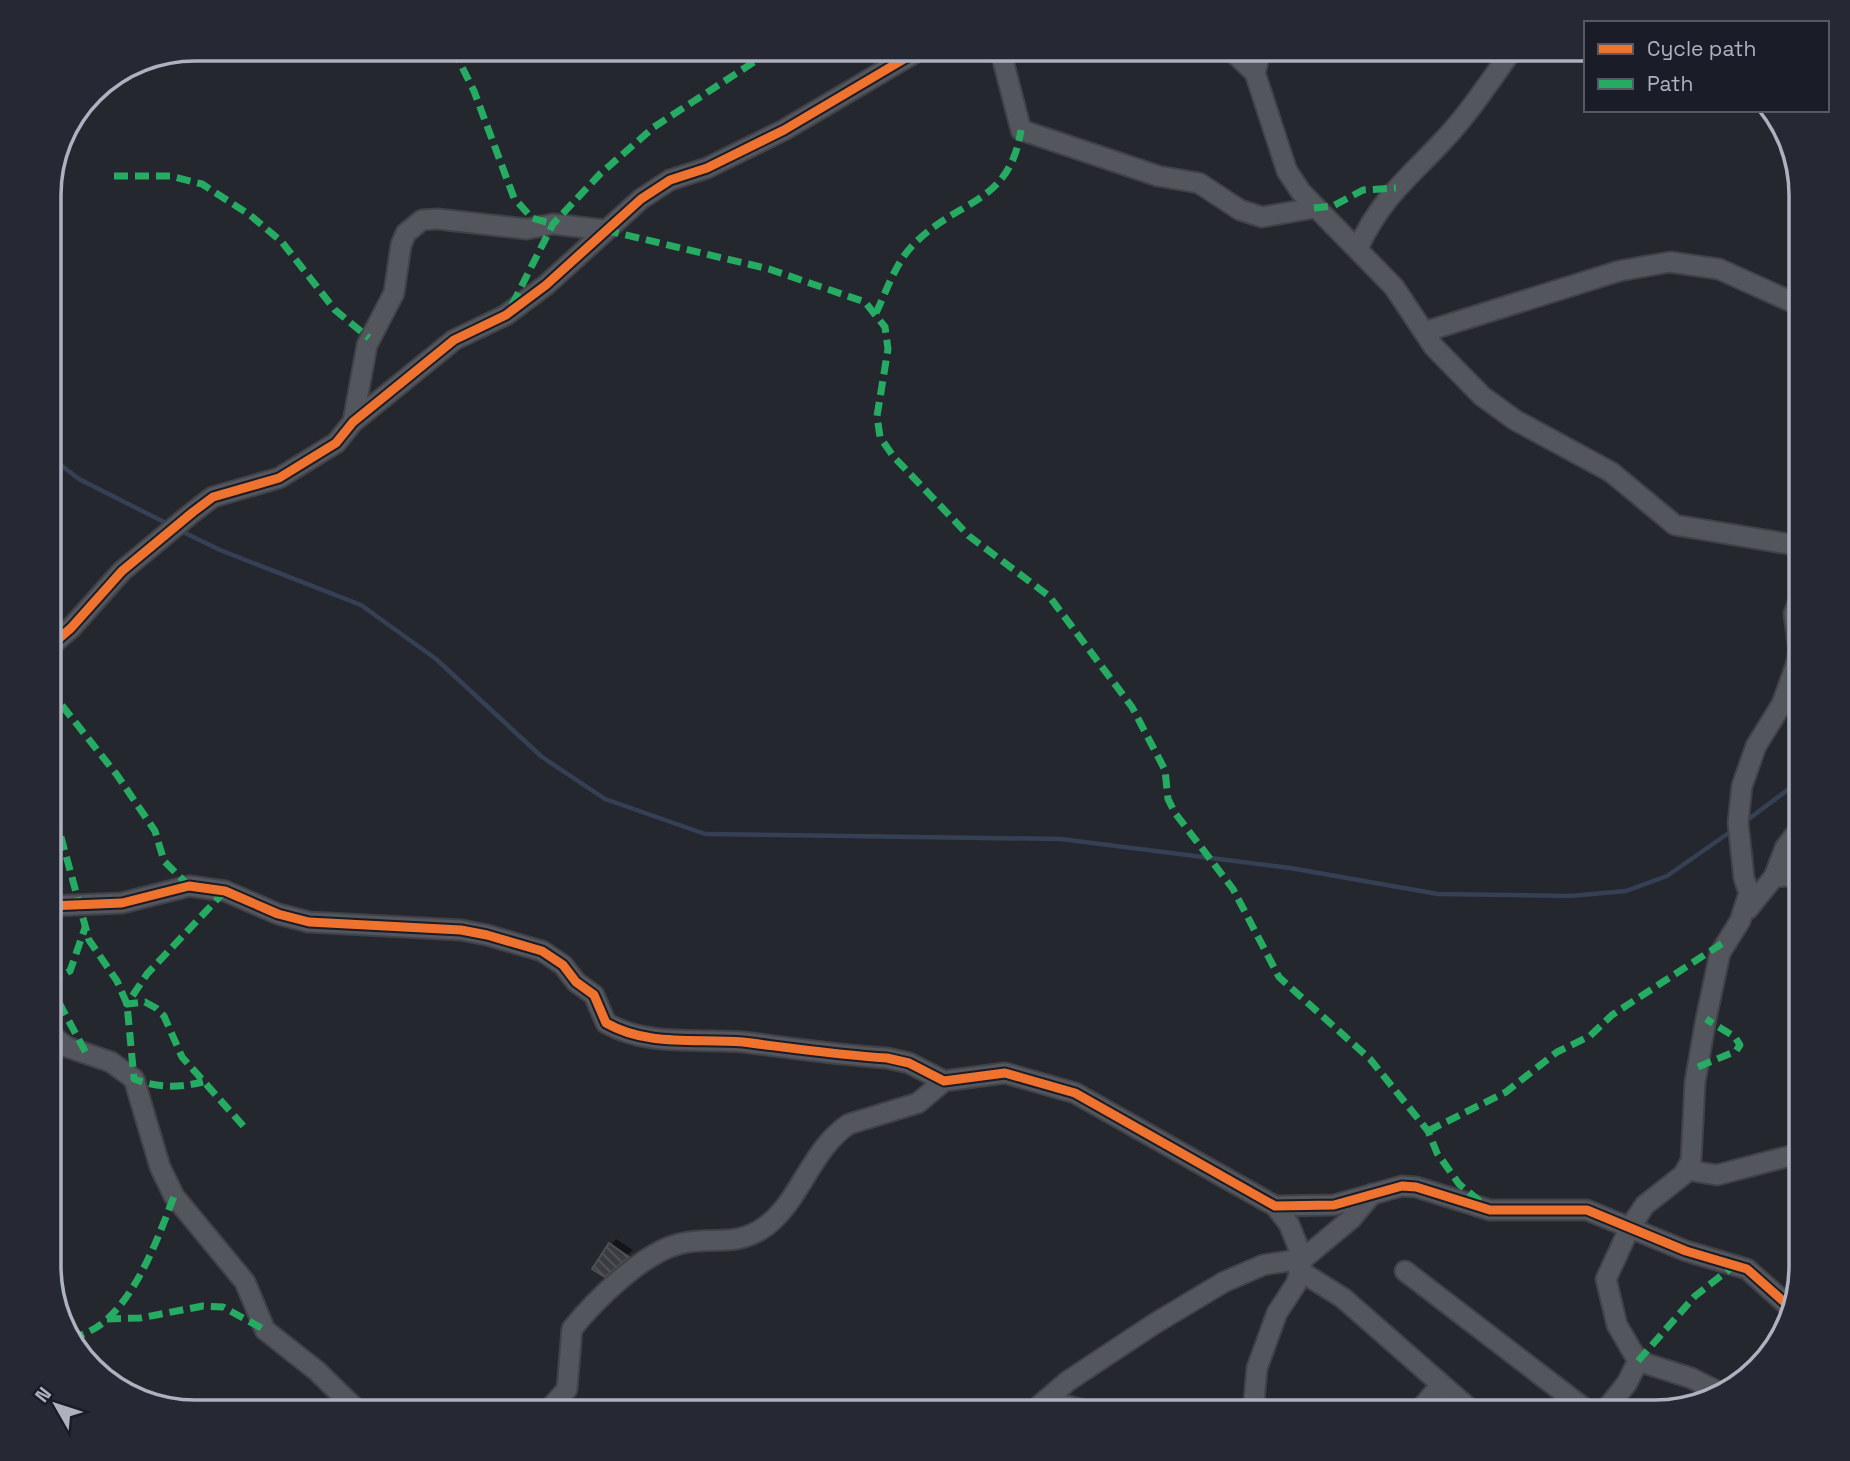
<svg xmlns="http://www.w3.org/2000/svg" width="1850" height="1461" font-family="'Space Grotesk',sans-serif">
<defs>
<pattern id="building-back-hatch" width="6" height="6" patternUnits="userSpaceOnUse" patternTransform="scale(1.75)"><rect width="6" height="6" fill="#3a3c42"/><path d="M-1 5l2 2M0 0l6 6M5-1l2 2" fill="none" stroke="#54565c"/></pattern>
</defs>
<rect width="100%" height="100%" fill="#25272e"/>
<!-- shadow -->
<path fill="#0007" d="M616 1239 633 1250 604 1275 611 1245Z"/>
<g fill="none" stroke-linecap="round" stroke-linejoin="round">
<!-- stream -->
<g stroke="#364055" stroke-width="4.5">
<path d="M49 456 79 479 168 524"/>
<path d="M179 530 220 550 361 605 436 659 542 757 605 799 705 834 1061 839 1290 868 1438 894 1570 896 1626 891 1667 876 1733 830"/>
<path d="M1746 821 1801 780"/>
</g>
</g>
<!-- building -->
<path fill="url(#building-back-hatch)" stroke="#4c4f56" stroke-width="2" d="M609 1243 629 1257 605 1277 592 1269Z"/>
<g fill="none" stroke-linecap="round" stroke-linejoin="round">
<!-- minor casing -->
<g stroke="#404247" stroke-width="23">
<g id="minor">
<path d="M1000 49 1021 130 1158 176 1199 183 1240 210 1262 217 1314 208"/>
<path d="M1230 49 1255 73 1287 171 1301 192 1394 287 1434 347 1482 396 1515 420 1611 472 1675 525 1801 546"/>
<path d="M1255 73 1261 49"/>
<path d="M1358 248C1380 200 1406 180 1441 143 1468 115 1490 81 1513 49"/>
<path d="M1424 332 1619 271 1670 262 1719 269 1801 306"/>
<path d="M353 422 367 345 394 293 401 245 406 233 422 220 438 219 527 229 553 224 605 230"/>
<path d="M49 647 71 628 122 571 193 512 213 497 279 478 336 443 353 422 454 340 506 315 546 285 641 199 670 180 707 168 784 130 921 49"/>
<path d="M1774 877 1785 848 1801 827"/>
<path d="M49 906 122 903 189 886 225 891 278 914 309 922 461 930 487 935 542 951 563 965 576 982 594 995 606 1023C648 1047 697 1038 743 1042 791 1048 838 1055 887 1058L909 1063 944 1081 1005 1073 1075 1093 1275 1206 1334 1205 1402 1186 1416 1187 1490 1210H1587L1686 1251 1747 1269 1792 1309"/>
<path d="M1748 909 1774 877 1801 875"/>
<path d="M49 1034 67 1047 111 1062 134 1079 160 1167 174 1196 245 1282 265 1330 317 1371 359 1412"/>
<path d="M1687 1170 1717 1175 1801 1153"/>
<path d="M1300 1271 1343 1298 1473 1412"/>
<path d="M1405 1271 1589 1412"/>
<path d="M1638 1361 1691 1378 1723 1394"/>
<path d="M1039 1408 1063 1405 1093 1412"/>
<path d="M547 1412 567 1389 572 1329C595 1300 643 1253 679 1244 711 1235 735 1249 766 1226 801 1200 811 1149 849 1124L918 1103 944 1081"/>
<path d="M1032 1412 1068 1381 1154 1324 1224 1282 1263 1265 1303 1259 1289 1224 1275 1206"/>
<path d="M1253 1412 1257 1368 1277 1313 1296 1284 1303 1259 1351 1219 1372 1194"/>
<path d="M1418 1412 1440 1386"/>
<path d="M1604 1412 1627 1383 1638 1361 1617 1325 1606 1279 1630 1227 1645 1205 1683 1175 1691 1161 1695 1082 1706 1019 1720 953 1740 921 1749 893 1744 878 1738 823 1742 786 1756 746 1782 704 1796 665 1799 651 1794 614 1801 595"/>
</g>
</g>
<!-- minor -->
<use href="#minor" stroke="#54565d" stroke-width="19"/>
<!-- quiet -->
<g stroke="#26ab63" stroke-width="7" stroke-dasharray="14 7" stroke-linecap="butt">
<path d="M453 49 474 91 514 198 532 218 553 224"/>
<path d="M114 176H170L202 184 250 215 282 242 335 310 369 338"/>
<path d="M1314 208 1333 206 1363 190 1396 188"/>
<path d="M605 230 769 269 865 302 885 327 888 349 877 416 880 437 893 456 969 536 1049 596 1132 707 1165 770 1168 799 1175 813 1233 889 1279 977 1370 1059 1428 1131 1437 1153 1459 1184 1482 1203"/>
<path d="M512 305 553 224 600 174 654 127 774 49"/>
<path d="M876 313C887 290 896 261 915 243 960 198 1009 205 1021 130"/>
<path d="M49 689 117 775 155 831 164 861 189 886"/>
<path d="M49 775 52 804 89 940 117 981 127 1004 134 1079C159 1088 177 1088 203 1082"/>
<path d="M225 891 147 974 127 1004 145 1002 156 1008 164 1016 182 1057 246 1129"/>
<path d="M49 983 70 971 85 928"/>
<path d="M49 984 86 1053"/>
<path d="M49 1057 52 1039"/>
<path d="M1698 1067 1736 1051 1740 1045 1735 1037 1706 1019"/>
<path d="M1428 1131 1506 1092 1557 1052 1590 1036 1612 1015 1726 941"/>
<path d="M107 1319 140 1318 203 1306 223 1307 265 1330"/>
<path d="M71 1340C83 1334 95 1330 105 1321 138 1293 159 1236 174 1196"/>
<path d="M1638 1361 1695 1296 1735 1265"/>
</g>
<!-- cycleway casing -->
<g stroke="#1a1d27" stroke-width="13">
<g id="cycleway">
<path d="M49 647 71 628 122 571 193 512 213 497 279 478 336 443 353 422 454 340 506 315 546 285 641 199 670 180 707 168 784 130 921 49"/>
<path d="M49 906 122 903 189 886 225 891 278 914 309 922 461 930 487 935 542 951 563 965 576 982 594 995 606 1023C648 1047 697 1038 743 1042 791 1048 838 1055 887 1058L909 1063 944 1081 1005 1073 1075 1093 1275 1206 1334 1205 1402 1186 1416 1187 1490 1210H1587L1686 1251 1747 1269 1792 1309"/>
</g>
</g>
<!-- cycleway -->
<use href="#cycleway" stroke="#ef722f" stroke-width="9"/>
</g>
<!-- crop -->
<path d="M0 0H1850V1461H0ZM195 61H1655A134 134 0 0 1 1789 195V1266A134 134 0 0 1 1655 1400H195A134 134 0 0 1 61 1266V195A134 134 0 0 1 195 61Z" fill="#262933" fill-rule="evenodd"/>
<path fill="none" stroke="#aeb2c0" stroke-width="3.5" d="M195 61H1655A134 134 0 0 1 1789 195V1266A134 134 0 0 1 1655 1400H195A134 134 0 0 1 61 1266V195A134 134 0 0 1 195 61Z"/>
<!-- legend -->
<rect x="1584" y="21" width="245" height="91" fill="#1a1d27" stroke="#555964" stroke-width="2"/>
<rect x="1598" y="44" width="35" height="10" fill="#ef722f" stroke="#555964" stroke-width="2"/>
<text x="1647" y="56" font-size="21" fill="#aeb2c0">Cycle path</text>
<rect x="1598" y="79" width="35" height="10" fill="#26ab63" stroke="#555964" stroke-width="2"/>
<text x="1647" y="91" font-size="21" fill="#aeb2c0">Path</text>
<!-- north arrow -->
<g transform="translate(56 1405) rotate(309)" stroke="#1a1d27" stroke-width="5" paint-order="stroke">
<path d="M0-5L12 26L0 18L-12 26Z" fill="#aeb2c0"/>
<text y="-10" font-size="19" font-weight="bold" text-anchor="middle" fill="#aeb2c0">N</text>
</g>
</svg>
